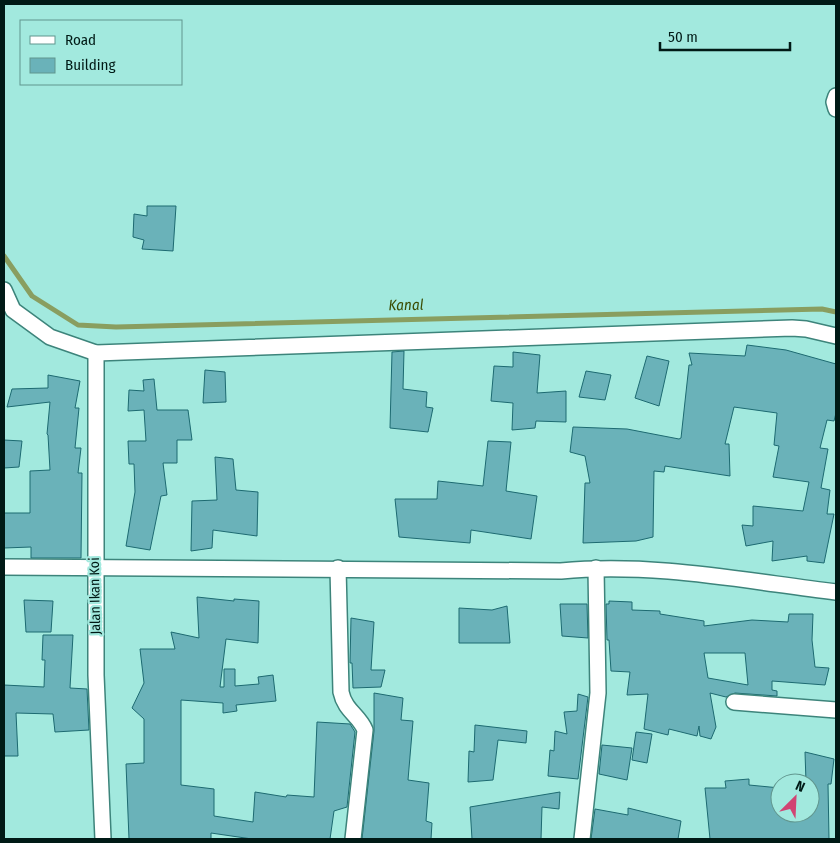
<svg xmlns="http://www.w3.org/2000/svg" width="840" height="843" font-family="'Fira Sans Condensed',sans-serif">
<rect width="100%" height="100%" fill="#a2e9de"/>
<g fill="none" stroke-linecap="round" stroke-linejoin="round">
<!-- stream -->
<path stroke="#899e60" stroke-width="5" d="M4 256 32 296 78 325 116 327 822 309 836 312"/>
</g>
<!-- building -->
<g fill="#6ab2b9" stroke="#1d6a71" fill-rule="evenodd">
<path d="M147 206H176L173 251 142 249 144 240 133 237 134 214 147 216Z"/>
<path d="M747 345 786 350 836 364V413L834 421 827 420 820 448 828 449 821 488 830 490 827 514H834L824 563 807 561V556L772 561 773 541 746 546 742 525 753 526V506L803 511 809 482 773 477 779 446 774 445 777 413 734 407 725 444H729L730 476 665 466 664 472 654 471 653 537 636 541 583 543 585 483H590L585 456 570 452 573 427 627 429 679 439 681 438 689 365H692L689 353 745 356Z"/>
<path d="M404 351 403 389 427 392 426 407 433 408 428 432 390 428 392 352Z"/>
<path d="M513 352 540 355 537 393 566 391V422L536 421 535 428 512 430 513 403 491 401 494 366 513 367Z"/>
<path d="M647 356 669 361 659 406 635 398Z"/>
<path d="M205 370 225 372 226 402 203 403Z"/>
<path d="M586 371 611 375 605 400 579 397Z"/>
<path d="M48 375 80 381 75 408H79L75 448H81L78 473H82L81 558H31V547L4 548V513H30V471L50 470 48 435 47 434 50 402 7 407 12 389 48 388Z"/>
<path d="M154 379 157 410H188L192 440H177V463H163L167 495 161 496 150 550 126 546 135 492 134 464H129L128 441H146L144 410 128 411 129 390 144 391 143 380Z"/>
<path d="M4 440 22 441 19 467 4 468Z"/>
<path d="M488 441 511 442 506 491 537 496 531 539 471 530 470 543 399 537 395 499H437L438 481 483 486Z"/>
<path d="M215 457 233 459 236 490 258 492 257 536 213 530 212 548 191 551 192 501 217 500Z"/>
<path d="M197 597 234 601V599L259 601 258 643 226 639 220 687H224V669H235V686L259 684 258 677 273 675 276 701 236 705 237 711 223 713V703L181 700V785L214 789V816L253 822 255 792 286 797 287 795 314 797 317 722 350 724 355 732 347 807 334 811 330 839H252L211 833V839H129L126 764 144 763V719L132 708 144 683 140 649H175L171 632 199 638Z"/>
<path d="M24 600 53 601 51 632H26Z"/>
<path d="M609 601 632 602V610L660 611V614L704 621V626L752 620 788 622 789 614H813L812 640 815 667 829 668 825 685 772 681V690L777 691V696L735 693 726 697 710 693 716 727 711 739 700 736 699 726 697 736 669 729 668 735 644 729 648 694 627 695 630 672 611 671 609 640H607L606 604H609ZM704 653H745L748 685 708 678Z"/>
<path d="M560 604H587L588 638 562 636Z"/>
<path d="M507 606 510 643H459V608L492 610Z"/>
<path d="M351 618 374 622 371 670H385L381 687 353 688 352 663H350Z"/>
<path d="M43 635H73L70 688 87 689 89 730 55 732 53 714 16 713 18 756H4V685L44 687 45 660H42Z"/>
<path d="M374 693 403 698 401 720 413 721 408 780 429 783 426 821 432 823 431 839H362L374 731Z"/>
<path d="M578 694 588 697 578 779 548 776 550 750 554 751 555 731 567 734 564 712 577 711Z"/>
<path d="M475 725 527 731 526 743 498 740 493 780 468 782 469 751 474 752Z"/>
<path d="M636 732 652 734 647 763 632 760Z"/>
<path d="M602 745 632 748 627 780 599 774Z"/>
<path d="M805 752 834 759 831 784H828L829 839H710L705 788H726L725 781 749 779V785L780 788V813H810V783L806 782Z"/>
<path d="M560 792 559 809 542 807 541 839H472L470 807Z"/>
<path d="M628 808 681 821 678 839H591L595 809 628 815Z"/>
</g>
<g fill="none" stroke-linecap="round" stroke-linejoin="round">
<!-- street casing -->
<g stroke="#3d847b" stroke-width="18">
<g id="street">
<path d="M836 96 834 102 836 109"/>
<path d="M4 290 13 310 50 337 96 353 792 328 806 329 836 336"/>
<path d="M96 353V675L103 839"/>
<path d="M4 567 561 571C652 562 745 581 836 592"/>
<path d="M338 568 341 692C345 711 359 715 365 730L353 839"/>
<path d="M734 702 836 710"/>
<path d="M582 839 598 693 596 568"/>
</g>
</g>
<!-- street -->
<use href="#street" stroke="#fff" stroke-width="15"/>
</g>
<g text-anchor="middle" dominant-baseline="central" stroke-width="4.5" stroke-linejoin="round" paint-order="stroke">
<!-- street labels -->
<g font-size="14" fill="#001a16" stroke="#a2e9de">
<text transform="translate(95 596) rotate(-91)">Jalan Ikan Koi</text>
</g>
<!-- water labels -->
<g font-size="15" font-style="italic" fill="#3b4d04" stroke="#a2e9de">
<text transform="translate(406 305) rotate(-1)">Kanal</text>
</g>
</g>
<!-- border -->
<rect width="840" height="843" fill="none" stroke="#001a16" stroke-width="10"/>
<!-- legend -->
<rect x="20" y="20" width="162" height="65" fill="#a2e9de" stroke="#61968e"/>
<rect x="30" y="36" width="25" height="8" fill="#ffffff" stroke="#61968e"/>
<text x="65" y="45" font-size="15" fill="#001a16">Road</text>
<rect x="30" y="58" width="25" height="15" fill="#6ab2b9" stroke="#61968e"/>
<text x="65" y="70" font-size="15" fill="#001a16">Building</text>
<!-- north arrow -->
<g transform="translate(795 798) rotate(24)"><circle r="24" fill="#a2e9de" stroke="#61968e"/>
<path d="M0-4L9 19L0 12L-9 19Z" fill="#d14473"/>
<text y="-8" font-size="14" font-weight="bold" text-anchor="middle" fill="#001a16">N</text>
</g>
<!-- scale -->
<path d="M660 42v8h130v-8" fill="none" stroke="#001a16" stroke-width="2.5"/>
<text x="668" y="42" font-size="15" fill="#001a16" stroke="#a2e9de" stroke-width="4" paint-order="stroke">50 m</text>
</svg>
